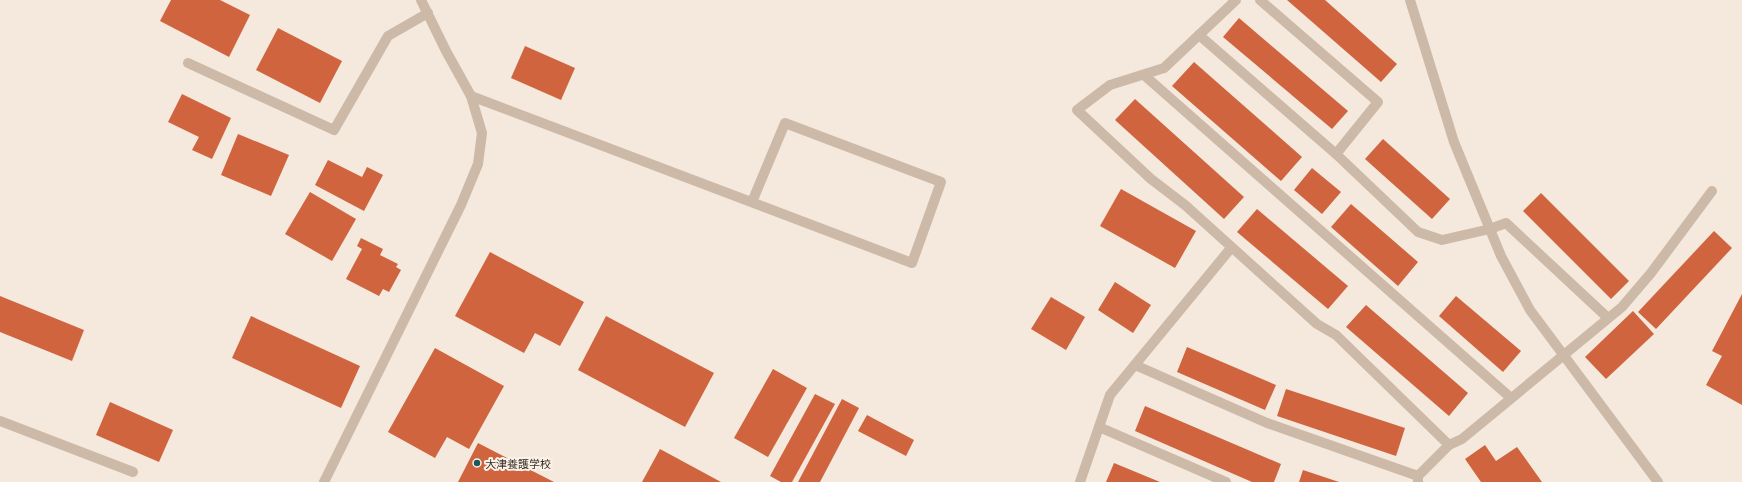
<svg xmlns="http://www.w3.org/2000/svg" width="1742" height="482" font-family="Commissioner,'Noto Sans JP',sans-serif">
<rect width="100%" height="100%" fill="#f4e9dc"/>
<!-- building -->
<g fill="#cf643f">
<path d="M171 0H220L250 15 229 57 160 21Z"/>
<path d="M1287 0H1325L1397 64 1381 82Z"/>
<path d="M1239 18 1348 111 1332 129 1223 37Z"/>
<path d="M278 28 342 61 320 103 256 70Z"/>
<path d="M525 46 575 68 561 100 511 78Z"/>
<path d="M1194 62 1302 157 1281 181 1172 86Z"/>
<path d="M182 94 231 118 212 159 192 150 199 137 168 122Z"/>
<path d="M1135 99 1244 197 1224 219 1115 120Z"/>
<path d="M238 134 289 155 271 196 221 175Z"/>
<path d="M1383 139 1450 199 1432 219 1365 159Z"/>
<path d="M328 160 362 177 367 167 383 175 364 211 315 185Z"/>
<path d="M1312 168 1341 192 1322 214 1294 190Z"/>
<path d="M1121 189 1196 231 1175 268 1100 226Z"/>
<path d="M310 192 356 219 332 261 285 234Z"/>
<path d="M1541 193 1629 281 1611 299 1523 211Z"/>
<path d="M1351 204 1418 262 1398 286 1331 227Z"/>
<path d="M1257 209 1348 286 1328 309 1237 232Z"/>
<path d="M1714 231 1732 248 1656 329 1638 312Z"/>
<path d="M361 238 383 249 380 255 398 264 396 267 401 270 389 292 383 289 379 296 346 279 362 249 357 246Z"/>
<path d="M490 252 584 302 560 346 535 333 524 353 455 316Z"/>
<path d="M1115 282 1151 305 1133 333 1098 310Z"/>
<path d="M1742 294V405L1706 385 1722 356 1712 351Z"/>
<path d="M0 296 84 330 72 361 0 332Z"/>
<path d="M1456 296 1521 351 1503 372 1439 316Z"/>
<path d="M1051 297 1085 317 1066 350 1031 329Z"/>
<path d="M1366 305 1468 393 1449 416 1346 327Z"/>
<path d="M1633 311 1654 334 1606 379 1585 357Z"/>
<path d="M251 316 360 366 341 408 232 358Z"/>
<path d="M606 316 714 373 685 427 578 370Z"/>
<path d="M1187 347 1276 385 1265 410 1177 372Z"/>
<path d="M435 348 504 386 469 449 447 437 435 458 388 432Z"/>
<path d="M773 369 807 388 768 457 734 438Z"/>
<path d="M1286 389 1405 428 1396 456 1277 416Z"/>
<path d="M815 394 835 404 792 482H781L770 476Z"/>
<path d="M842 399 859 408 820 482H798Z"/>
<path d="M110 402 173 430 159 462 96 435Z"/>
<path d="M1145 406 1281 464 1274 482H1252L1135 431Z"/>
<path d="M867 415 914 440 906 456 858 431Z"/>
<path d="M478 443 554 482H458Z"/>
<path d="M1485 445 1496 461 1517 447 1542 482H1481L1465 459Z"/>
<path d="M660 449 721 482H642Z"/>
<path d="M1114 463 1160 482H1106Z"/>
<path d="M1303 470 1339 482H1299Z"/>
</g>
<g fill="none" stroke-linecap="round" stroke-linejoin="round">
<!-- street -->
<g stroke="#cdb9a7" stroke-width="10">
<path d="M1236 0 1164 68 1110 85 1077 110 1151 179 1185 205 1317 324 1336 335 1449 445"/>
<path d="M1260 0 1378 102 1336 154 1418 232 1442 240 1490 229 1506 223 1608 318"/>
<path d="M1410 0 1454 142 1501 256 1530 310 1658 482"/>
<path d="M1199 35 1336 154"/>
<path d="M188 63 334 130 388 36 428 13"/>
<path d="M1144 75 1511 398"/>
<path d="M471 96 912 263 941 182 785 123 752 202"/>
<path d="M1135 365 1267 423 1418 476"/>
<path d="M0 421 133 472"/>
<path d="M1099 427 1226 482"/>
<path d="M324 482 461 205 478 164 482 133 471 96 446 51 421 0"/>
<path d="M1080 482 1110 395 1231 248"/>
<path d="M1418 482V476L1449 445 1462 439 1622 307 1651 273 1712 191"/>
</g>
</g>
<!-- markers -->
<circle fill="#1a595e" stroke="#fbf3e9" stroke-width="1.5" cx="477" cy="463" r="4"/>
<g text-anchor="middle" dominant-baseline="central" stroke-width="4" stroke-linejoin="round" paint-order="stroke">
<!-- poi labels -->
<g font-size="11" fill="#392e28" stroke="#fbf3e9" text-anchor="start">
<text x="485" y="463">大津養護学校</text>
</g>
</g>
</svg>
